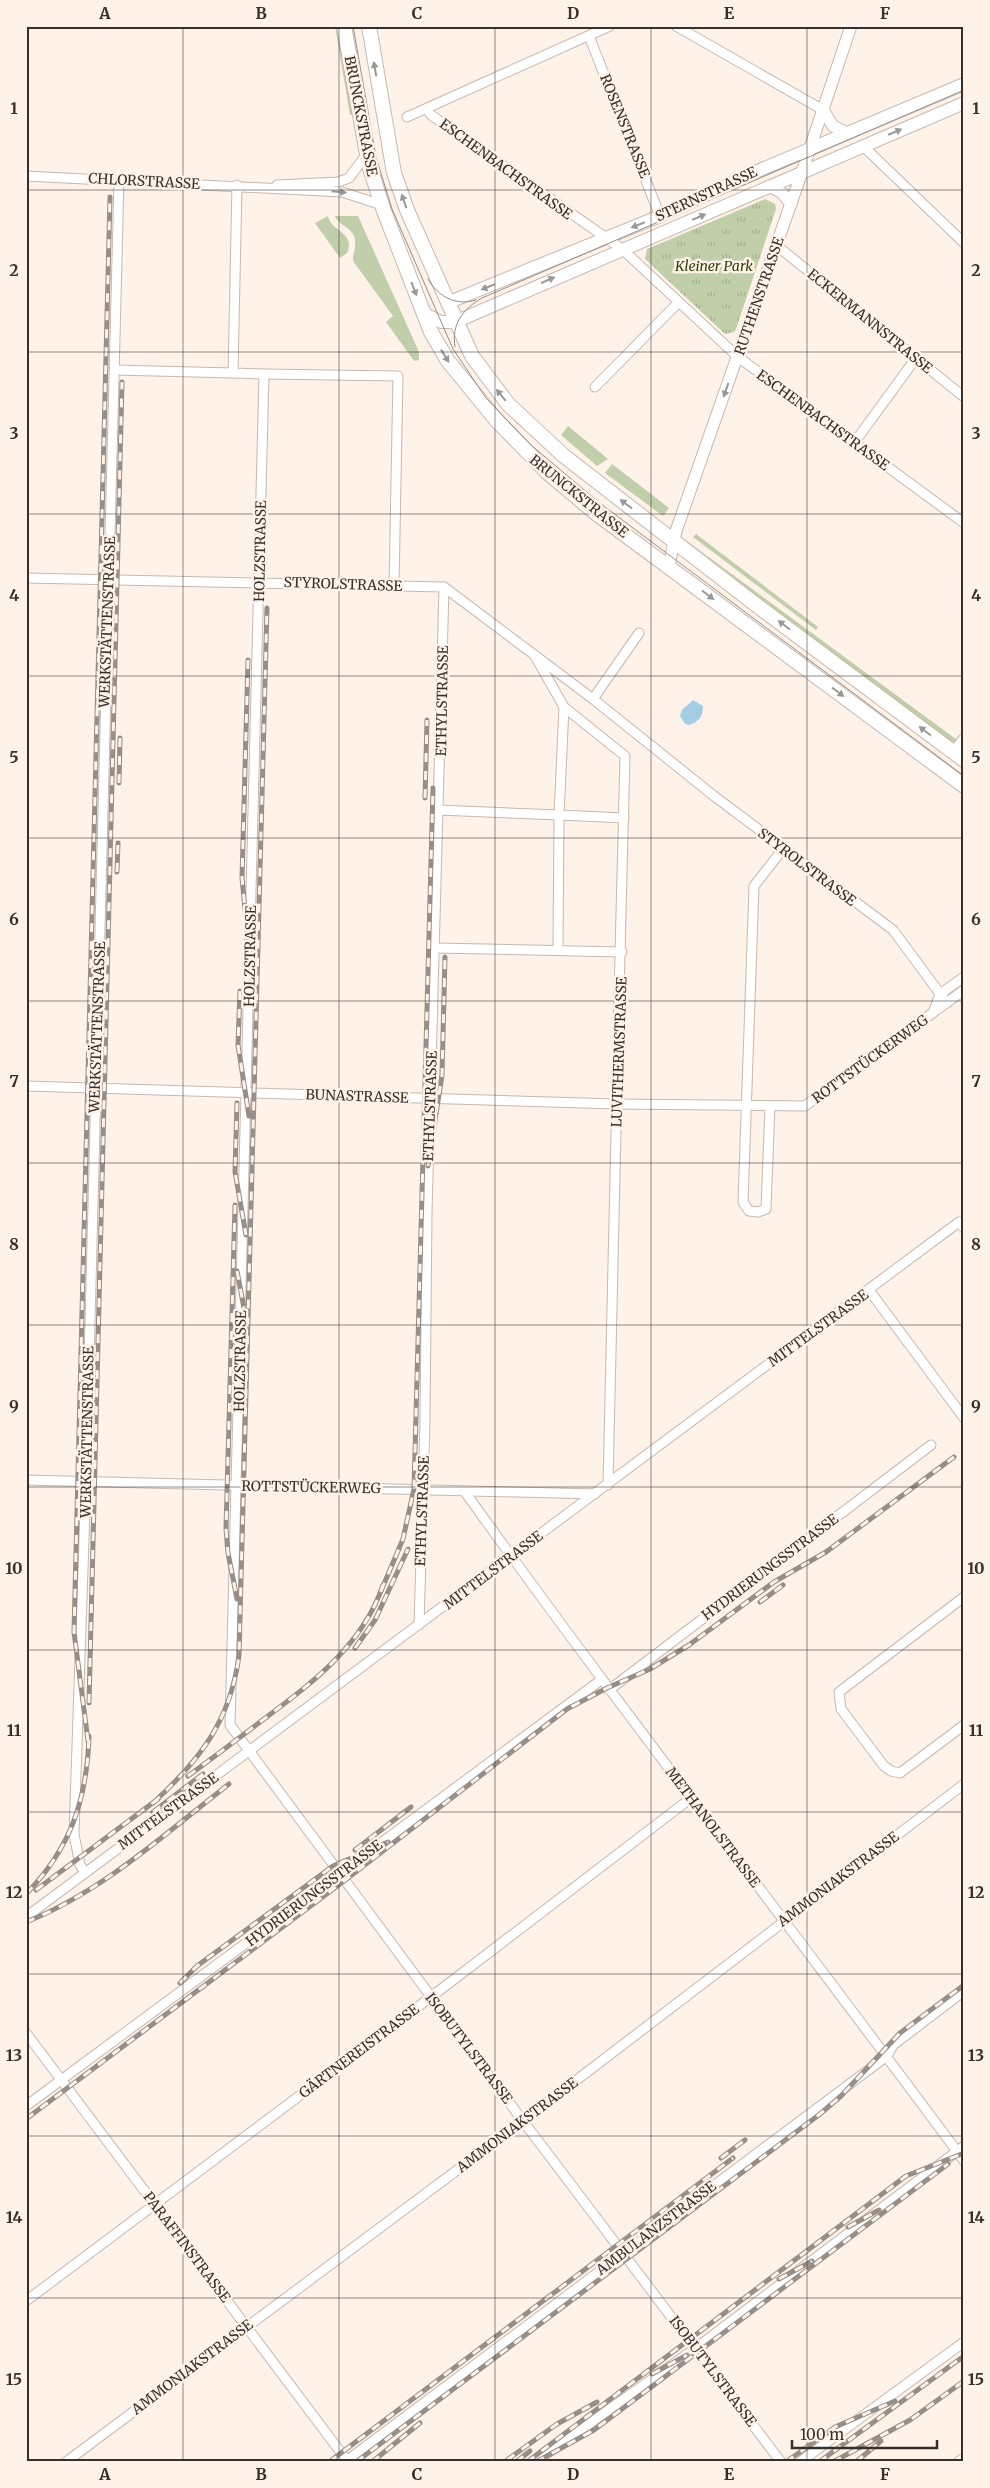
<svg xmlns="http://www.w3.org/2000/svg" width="990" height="2488" font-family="Merriweather,serif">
<defs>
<pattern id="park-tufts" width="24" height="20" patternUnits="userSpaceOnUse" patternTransform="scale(1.25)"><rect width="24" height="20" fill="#c0ceaa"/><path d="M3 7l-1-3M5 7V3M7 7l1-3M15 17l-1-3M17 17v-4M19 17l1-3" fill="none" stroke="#a6b192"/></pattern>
</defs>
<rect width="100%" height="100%" fill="#fff2e9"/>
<!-- green -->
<g fill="#c0ceaa">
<path d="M335 26H338L353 115H350Z"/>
<path d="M328 216C331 232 356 232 347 253L340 258 315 223Z"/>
<path d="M335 216H358L419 352V360L414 361 386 322 393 316 353 261C353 253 356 248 355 240 354 227 339 227 335 216Z"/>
<path d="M568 426 608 459 597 466 561 435Z"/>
<path d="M612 464 669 508 663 516 605 473Z"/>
<path d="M696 534 818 627 816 630 693 537Z"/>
<path d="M680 536 964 745V753L681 541Z"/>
</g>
<!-- park -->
<path fill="url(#park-tufts)" d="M765 199 775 204 776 209 736 329 734 332 725 334 645 259 647 249Z"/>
<!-- water -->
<path fill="#a4cce5" d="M693 700 703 706C703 717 699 721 689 725L685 724 680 716 682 710Z"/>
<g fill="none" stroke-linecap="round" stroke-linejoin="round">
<!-- minor casing -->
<g stroke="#c8b8ad" stroke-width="11">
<g id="minor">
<path d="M676 26 823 110"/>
<path d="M589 36 660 216"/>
<path d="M427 109 431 115 622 249 738 357 964 523"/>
<path d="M407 117 610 26"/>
<path d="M863 146 964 243"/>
<path d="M26 176 342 192 382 205"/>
<path d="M237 185 233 373 264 374 230 1725 523 2121 781 2462"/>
<path d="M277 185 338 182 349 178 366 155"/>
<path d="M776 245 964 397"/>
<path d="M115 370 233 373"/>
<path d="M264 374 398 376 394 586"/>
<path d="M595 387 678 303"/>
<path d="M854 443 916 358"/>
<path d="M26 578 444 587 593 699"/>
<path d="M639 633 593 699 714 796 893 930 947 1003"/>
<path d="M535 656 564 707 625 756C619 999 612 1242 608 1485"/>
<path d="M953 752 964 738"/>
<path d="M438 810 559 815 564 707"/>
<path d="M435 948 622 952"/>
<path d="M558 950 559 815 624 818"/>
<path d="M933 1013 940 994 964 977"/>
<path d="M26 1086 617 1104 805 1106 964 990"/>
<path d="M770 1106 766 1209 758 1212 749 1211 743 1202 754 886 783 849"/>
<path d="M869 1290 964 1418"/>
<path d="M26 1480 595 1494"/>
<path d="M465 1492C627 1718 799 1937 964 2161"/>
<path d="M964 1597 839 1692 841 1709 884 1766 891 1771 900 1773 964 1725"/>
<path d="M419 1625 425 1421 427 1213 444 587"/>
<path d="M609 1690 931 1445"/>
<path d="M85 1872 80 1865 74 1834 86 1481 119 180"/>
<path d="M26 1917 959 1222 964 1228"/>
<path d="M26 2033 348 2462"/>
<path d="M26 2106 601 1680"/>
<path d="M26 2301 431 1997 691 1798"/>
<path d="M66 2462 523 2121 964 1784"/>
<path d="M345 2462 887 2056 893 2045 964 1991"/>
<path d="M535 2462 696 2348 964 2146"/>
<path d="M800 2462 964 2342"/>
<path d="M958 2462 964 2458"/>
</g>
</g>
<!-- tertiary casing -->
<g stroke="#c8b8ad" stroke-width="13">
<g id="tertiary">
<path d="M823 110 833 126 847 133"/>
<path d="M769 186 782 193 791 204"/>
<path d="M669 566 676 531 802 172 851 26"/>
</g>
</g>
<!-- secondary casing -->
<g stroke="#c8b8ad" stroke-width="14">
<g id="secondary">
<path d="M447 303 660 216 755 172 964 84"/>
<path d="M423 313 441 322H455L964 103"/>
</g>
</g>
<!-- primary casing -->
<g stroke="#c8b8ad" stroke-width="16">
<g id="primary">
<path d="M344 26 369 165 384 211 431 332 448 361 497 421 548 473 597 514 964 786"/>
<path d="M369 26 394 173 407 210 472 356 508 404 564 456 755 604 964 760"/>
</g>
</g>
<!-- minor -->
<use href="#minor" stroke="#fff" stroke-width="9"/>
<!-- tertiary -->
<use href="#tertiary" stroke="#fff" stroke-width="11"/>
<!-- secondary -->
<use href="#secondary" stroke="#fff" stroke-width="12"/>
<!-- primary -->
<use href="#primary" stroke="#fff" stroke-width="14"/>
<!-- tram -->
<g stroke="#978e87" stroke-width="1">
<path d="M353 26 376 157 392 209 453 349 486 398 532 446 601 504 964 776"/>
<path d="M428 279C438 297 456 306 476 300"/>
<path d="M455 347C451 324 463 309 482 298L964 90"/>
</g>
<!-- rail casing -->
<g stroke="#978e87" stroke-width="5">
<g id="rail">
<path d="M248 660 242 878 252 979"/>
<path d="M119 783 120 738"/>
<path d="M425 798 427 720"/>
<path d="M117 872 118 843"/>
<path d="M240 991 238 1045 249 1116"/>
<path d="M237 1103 235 1172 246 1235"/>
<path d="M428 1166 442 1075 445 957"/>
<path d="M235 1205 226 1529 228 1553 237 1599"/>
<path d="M237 1271 244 1308"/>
<path d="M381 1591 403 1539 414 1489 433 788"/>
<path d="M760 1602 783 1585"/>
<path d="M355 1648 375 1620 408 1549"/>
<path d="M89 1703 122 382"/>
<path d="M88 1741 74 1632 110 197"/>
<path d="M188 1776C214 1757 239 1738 264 1719 312 1683 363 1645 383 1585"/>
<path d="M153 1803C200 1760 231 1720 239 1655L267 608"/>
<path d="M153 1812 203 1774"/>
<path d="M355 1850 411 1807"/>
<path d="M36 1890 158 1799"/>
<path d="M26 1894C71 1848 87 1799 89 1736"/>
<path d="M292 1914 321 1880"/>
<path d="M26 1922C102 1892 166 1833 229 1784"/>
<path d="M180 1983 197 1966 333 1866 388 1842"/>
<path d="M26 2119 344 1881 567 1709 607 1688 650 1669 689 1645 774 1582 826 1552 954 1457"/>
<path d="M721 2158 745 2140"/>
<path d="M848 2227 879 2210"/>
<path d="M779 2279 812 2261"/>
<path d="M652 2374 687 2355"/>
<path d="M507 2460 557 2424 597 2402"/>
<path d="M329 2462 733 2158"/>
<path d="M356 2462 820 2114 841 2096 900 2033 964 1985"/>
<path d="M372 2462 420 2423"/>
<path d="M516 2462 530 2451"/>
<path d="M527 2462 906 2176 964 2153"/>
<path d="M536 2462 594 2430 948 2164"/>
<path d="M786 2462 835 2427 895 2401"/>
<path d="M819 2462 964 2356"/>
<path d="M833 2462 910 2420 964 2381"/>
<path d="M856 2462 881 2441"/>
</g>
</g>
<!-- rail -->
<use href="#rail" stroke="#fff2e9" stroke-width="3" stroke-dasharray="9" stroke-linecap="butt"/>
</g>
<!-- one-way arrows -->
<defs><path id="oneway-solid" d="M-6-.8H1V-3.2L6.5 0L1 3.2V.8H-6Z" transform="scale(1.25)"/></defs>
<g fill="#9a9896">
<use href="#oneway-solid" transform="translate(375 69) rotate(-100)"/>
<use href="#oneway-solid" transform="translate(895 132) rotate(-23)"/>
<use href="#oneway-solid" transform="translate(339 192) rotate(5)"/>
<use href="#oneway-solid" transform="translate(404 201) rotate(-109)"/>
<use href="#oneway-solid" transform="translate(699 217) rotate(-23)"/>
<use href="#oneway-solid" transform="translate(638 225) rotate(158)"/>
<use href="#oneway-solid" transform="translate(548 280) rotate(-24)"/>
<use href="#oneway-solid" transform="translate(488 287) rotate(158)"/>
<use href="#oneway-solid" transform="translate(414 289) rotate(69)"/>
<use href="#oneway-solid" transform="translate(445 356) rotate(58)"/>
<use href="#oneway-solid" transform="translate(726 390) rotate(109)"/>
<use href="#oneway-solid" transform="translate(501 395) rotate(-129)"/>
<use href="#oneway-solid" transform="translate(626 504) rotate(-143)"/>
<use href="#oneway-solid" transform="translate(708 595) rotate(37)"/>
<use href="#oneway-solid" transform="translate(784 625) rotate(-143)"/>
<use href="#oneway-solid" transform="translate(838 692) rotate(37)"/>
<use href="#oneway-solid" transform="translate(925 731) rotate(-143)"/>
</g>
<!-- grid -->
<path fill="none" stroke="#36302c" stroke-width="1" stroke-opacity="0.55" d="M183 26V2462M339 26V2462M495 26V2462M651 26V2462M807 26V2462M26 190H964M26 352H964M26 514H964M26 676H964M26 838H964M26 1001H964M26 1163H964M26 1325H964M26 1487H964M26 1650H964M26 1812H964M26 1974H964M26 2136H964M26 2298H964"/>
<g text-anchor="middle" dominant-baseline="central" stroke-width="5" stroke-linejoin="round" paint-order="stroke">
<!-- street labels -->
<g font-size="14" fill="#36302c" stroke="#fff2e9">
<text transform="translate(361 116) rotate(79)">BRUNCKSTRASSE</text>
<text transform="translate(625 126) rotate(68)">ROSENSTRASSE</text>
<text transform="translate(506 169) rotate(36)">ESCHENBACHSTRASSE</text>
<text transform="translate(144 181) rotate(3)">CHLORSTRASSE</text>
<text transform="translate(706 194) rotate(-25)">STERNSTRASSE</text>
<text transform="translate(759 296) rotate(-71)">RUTHENSTRASSE</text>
<text transform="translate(870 321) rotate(39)">ECKERMANNSTRASSE</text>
<text transform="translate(823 420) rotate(36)">ESCHENBACHSTRASSE</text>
<text transform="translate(579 496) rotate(39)">BRUNCKSTRASSE</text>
<text transform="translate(260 551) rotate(-89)">HOLZSTRASSE</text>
<text transform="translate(343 584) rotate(2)">STYROLSTRASSE</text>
<text transform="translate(107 622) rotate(-88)">WERKSTÄTTENSTRASSE</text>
<text transform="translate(442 701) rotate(-89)">ETHYLSTRASSE</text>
<text transform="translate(807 867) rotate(37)">STYROLSTRASSE</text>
<text transform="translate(250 956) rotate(-89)">HOLZSTRASSE</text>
<text transform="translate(97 1027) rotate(-88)">WERKSTÄTTENSTRASSE</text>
<text transform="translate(619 1052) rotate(-88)">LUVITHERMSTRASSE</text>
<text transform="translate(870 1059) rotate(-36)">ROTTSTÜCKERWEG</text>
<text transform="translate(357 1096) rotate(2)">BUNASTRASSE</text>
<text transform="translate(430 1106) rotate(-88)">ETHYLSTRASSE</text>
<text transform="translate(818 1328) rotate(-36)">MITTELSTRASSE</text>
<text transform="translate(240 1361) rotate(-89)">HOLZSTRASSE</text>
<text transform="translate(87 1432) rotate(-89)">WERKSTÄTTENSTRASSE</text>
<text transform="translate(311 1487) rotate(1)">ROTTSTÜCKERWEG</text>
<text transform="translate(422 1511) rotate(-88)">ETHYLSTRASSE</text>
<text transform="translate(770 1567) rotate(-37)">HYDRIERUNGSSTRASSE</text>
<text transform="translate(493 1570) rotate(-37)">MITTELSTRASSE</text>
<text transform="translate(168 1811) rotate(-36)">MITTELSTRASSE</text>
<text transform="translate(713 1827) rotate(53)">METHANOLSTRASSE</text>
<text transform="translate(838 1879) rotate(-37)">AMMONIAKSTRASSE</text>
<text transform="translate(314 1893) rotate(-37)">HYDRIERUNGSSTRASSE</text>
<text transform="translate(469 2048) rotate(53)">ISOBUTYLSTRASSE</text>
<text transform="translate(359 2051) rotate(-37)">GÄRTNEREISTRASSE</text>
<text transform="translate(517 2125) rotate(-37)">AMMONIAKSTRASSE</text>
<text transform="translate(656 2228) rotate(-37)">AMBULANZSTRASSE</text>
<text transform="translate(187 2247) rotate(53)">PARAFFINSTRASSE</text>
<text transform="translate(192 2367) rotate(-37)">AMMONIAKSTRASSE</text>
<text transform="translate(713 2371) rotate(53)">ISOBUTYLSTRASSE</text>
</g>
<!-- park labels -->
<g font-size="14" font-style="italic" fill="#314104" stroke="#fff2e9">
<text x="714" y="266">Kleiner Park</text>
</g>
</g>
<!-- border -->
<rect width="990" height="2488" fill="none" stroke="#fff2e9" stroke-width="55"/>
<!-- scale -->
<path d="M792 2440v8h145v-8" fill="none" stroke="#36302c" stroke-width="2.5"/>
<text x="800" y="2440" font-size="15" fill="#36302c" stroke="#fff2e9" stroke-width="4" paint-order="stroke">100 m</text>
<rect x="28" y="28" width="934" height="2432" fill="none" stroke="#36302c" stroke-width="2"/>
<g font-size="16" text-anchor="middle" font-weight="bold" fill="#36302c">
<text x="105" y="19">A</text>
<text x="261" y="19">B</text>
<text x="417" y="19">C</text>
<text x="573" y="19">D</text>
<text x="729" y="19">E</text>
<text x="885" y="19">F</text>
<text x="14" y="114">1</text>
<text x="976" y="114">1</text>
<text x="14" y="276">2</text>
<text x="976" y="276">2</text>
<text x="14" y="439">3</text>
<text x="976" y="439">3</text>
<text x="14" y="601">4</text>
<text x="976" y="601">4</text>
<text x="14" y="763">5</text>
<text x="976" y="763">5</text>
<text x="14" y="925">6</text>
<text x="976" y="925">6</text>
<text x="14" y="1087">7</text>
<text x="976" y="1087">7</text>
<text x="14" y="1250">8</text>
<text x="976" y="1250">8</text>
<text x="14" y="1412">9</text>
<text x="976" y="1412">9</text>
<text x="14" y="1574">10</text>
<text x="976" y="1574">10</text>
<text x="14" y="1736">11</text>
<text x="976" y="1736">11</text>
<text x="14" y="1898">12</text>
<text x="976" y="1898">12</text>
<text x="14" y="2061">13</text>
<text x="976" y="2061">13</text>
<text x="14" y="2223">14</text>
<text x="976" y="2223">14</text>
<text x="14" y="2385">15</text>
<text x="976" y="2385">15</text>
<text x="105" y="2480">A</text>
<text x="261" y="2480">B</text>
<text x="417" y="2480">C</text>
<text x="573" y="2480">D</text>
<text x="729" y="2480">E</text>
<text x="885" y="2480">F</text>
</g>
</svg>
